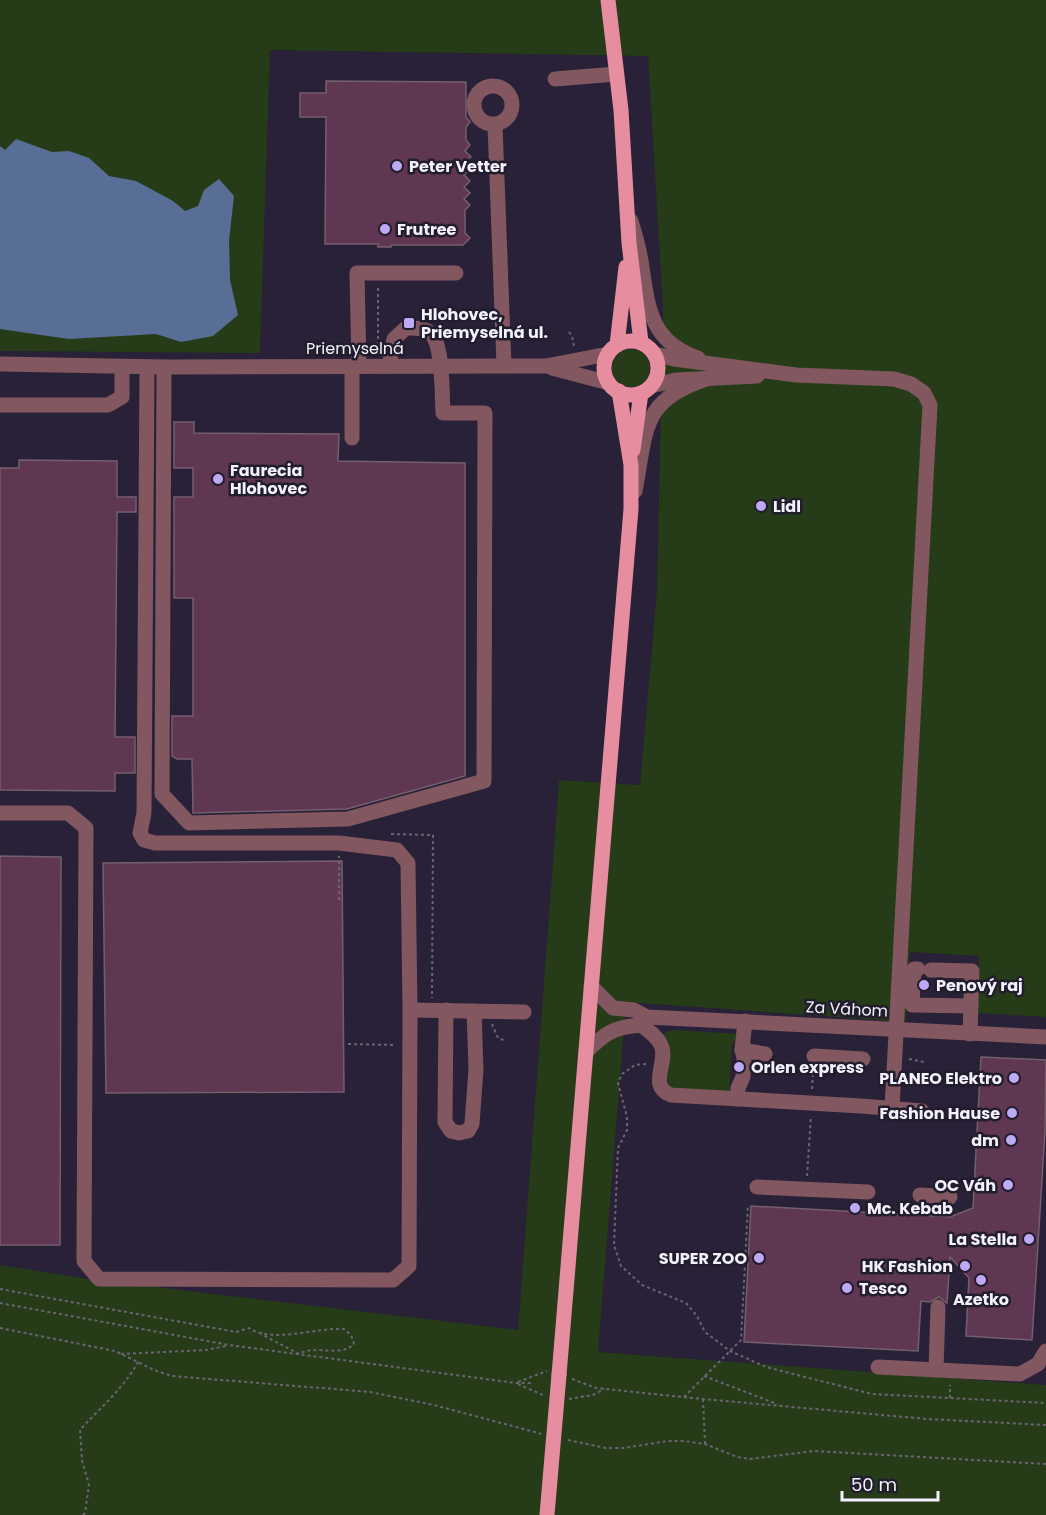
<svg xmlns="http://www.w3.org/2000/svg" width="1046" height="1515" font-family="Poppins,sans-serif">
<rect width="100%" height="100%" fill="#211d2d"/>
<!-- built -->
<g fill="#282138">
<path d="M270 50 648 56 663 311 657 589 640 785 559 780 518 1331 88 1279 0 1265V351L260 352Z"/>
<path d="M910 952 980 956 978 1012 1046 1017V1385L598 1352 626 1002 906 1022Z"/>
</g>
<!-- green -->
<g fill="#263c18">
<path d="M0 0H1046V1017L978 1013 979 956 910 952 906 1022 626 1002 598 1352 1046 1385V1515H0V1265L88 1279 518 1330 559 780 640 785 657 589 663 311 648 56 270 50 260 353 0 351Z"/>
<circle cx="631" cy="368" r="19"/>
<path d="M673 1030 739 1034 732 1044 729 1093 670 1087C662 1071 674 1049 663 1034Z"/>
</g>
<!-- water -->
<path fill="#586e97" d="M16 139 52 152 69 151 89 158 109 176 136 181 173 201 185 211 198 206 204 190 219 179 234 196 229 240 230 280 238 315 213 336 181 342 156 334 69 339 0 329V146L5 150Z"/>
<!-- building -->
<g fill="#5f3752" stroke="#745f6c" stroke-width="1.5">
<path d="M326 81 466 82V117L470 122 466 127V140L470 145 465 151 471 157 464 162 470 168 464 175 470 181 464 187 470 193 464 199 470 205 465 210V233L470 238 463 245H391V247H378V244H325L326 117H300V93H326Z"/>
<path d="M174 422H194V433L339 434 338 461 465 463V776L347 809 193 813 192 759H177L172 756V716H193V598H174V497H193V468H174Z"/>
<path d="M19 460 117 461V497H136V512H117L115 737H135V773H115V791L0 790V468H19Z"/>
<path d="M0 856 61 857 60 1245H0Z"/>
<path d="M342 861 344 1092 106 1093 103 863Z"/>
<path d="M981 1057 1046 1060 1045 1131 1032 1340 966 1336 969 1278 950 1257 947 1303 939 1297 930 1302 921 1301 918 1351 744 1342 751 1206 950 1217 973 1208Z"/>
</g>
<g fill="none" stroke-linecap="round" stroke-linejoin="round">
<!-- path -->
<g stroke="#696573" stroke-width="2" stroke-dasharray="3 3" stroke-linecap="butt">
<path d="M569 332 572 336 574 346"/>
<path d="M378 345V285"/>
<path d="M391 834 433 835 432 998"/>
<path d="M339 900V856"/>
<path d="M492 1024 498 1038 506 1041"/>
<path d="M348 1044 395 1045"/>
<path d="M909 1059 924 1062"/>
<path d="M646 1064 635 1065 622 1074 618 1083 627 1117V1130L618 1148 614 1245 621 1266 642 1285 686 1303 697 1316 705 1332 730 1351 766 1367 872 1394 1046 1403"/>
<path d="M812 1089 813 1071"/>
<path d="M807 1176 811 1116"/>
<path d="M787 1208V1207"/>
<path d="M0 1289 236 1332 249 1328C272 1344 317 1327 344 1329L351 1335 354 1344C340 1358 315 1344 299 1354L261 1334"/>
<path d="M0 1303 229 1345 516 1383H532"/>
<path d="M0 1328 115 1351 154 1370 172 1376 370 1392 434 1405 542 1434"/>
<path d="M121 1354 206 1350 226 1346"/>
<path d="M704 1376 777 1404"/>
<path d="M572 1379 596 1388 692 1398 927 1419 1046 1425"/>
<path d="M518 1382 547 1371"/>
<path d="M518 1384 543 1395"/>
<path d="M684 1397 741 1340 748 1205"/>
<path d="M950 1398V1385"/>
<path d="M569 1399 593 1395 604 1389"/>
<path d="M703 1399 705 1444"/>
<path d="M568 1440 606 1448H624L668 1441H684L705 1444 737 1457 750 1459 814 1451 1046 1464"/>
<path d="M83 1515 85 1513 89 1485 82 1460 80 1430C100 1408 124 1388 138 1362"/>
</g>
<!-- minor -->
<g stroke="#825760" stroke-width="15">
<path d="M555 79 616 74"/>
<circle cx="493" cy="105" r="19"/>
<path d="M495 125 504 366"/>
<path d="M631 221C635 234 639 248 641 261 648 304 648 341 698 358"/>
<path d="M655 354 674 359 796 375 894 379 911 384 924 393 930 405 892 1108"/>
<path d="M0 364 164 367 546 366 608 354"/>
<path d="M359 366 357 273H456"/>
<path d="M164 367 162 794 189 823 348 819 484 781 485 413H443C442 396 443 350 433 336 426 327 416 328 406 328L394 339 389 366"/>
<path d="M552 368 609 383"/>
<path d="M651 386 676 380 757 376"/>
<path d="M0 405H108L122 397V367"/>
<path d="M352 438V366"/>
<path d="M635 491C647 429 640 400 709 378"/>
<path d="M0 813H68L86 828 84 1261 99 1279 393 1280 409 1266 410 1010 408 863 397 850 339 843H155L144 840 140 833 144 813 147 367"/>
<path d="M918 969H914L912 1005 971 1006"/>
<path d="M931 970 972 971 970 1034"/>
<path d="M591 986 613 1008 634 1010 647 1017 1046 1037"/>
<path d="M410 1010 524 1012"/>
<path d="M446 1010 445 1122 451 1131 459 1133 468 1131 472 1124 476 1069 474 1011"/>
<path d="M742 1050 765 1054"/>
<path d="M586 1052C605 1033 614 1027 641 1025 649 1031 657 1036 661 1045 669 1062 647 1086 671 1095L861 1106 922 1111"/>
<path d="M814 1056 863 1059"/>
<path d="M737 1099 738 1088 743 1077 744 1058 742 1050 745 1021"/>
<path d="M757 1187 868 1192"/>
<path d="M920 1195 950 1197"/>
<path d="M878 1367 1020 1374 1038 1364 1046 1351"/>
<path d="M936 1370 938 1307"/>
</g>
<!-- major -->
<g stroke="#e78da0" stroke-width="15">
<path d="M608 0 621 110 629 243 641 342"/>
<circle cx="631" cy="368" r="27"/>
<path d="M617 345 626 267"/>
<path d="M633 450 641 393"/>
<path d="M559 1375 631 509V465L619 391"/>
</g>
<!-- major-bridge -->
<path stroke="#e78da0" stroke-width="15" d="M547 1515 559 1375"/>
</g>
<!-- markers -->
<g fill="#bea9f5" stroke="#211d2d" stroke-width="2">
<circle cx="397" cy="166" r="6"/>
<circle cx="385" cy="229" r="6"/>
<rect x="403" y="317" width="12" height="12" rx="3"/>
<circle cx="218" cy="479" r="6"/>
<circle cx="761" cy="506" r="6"/>
<circle cx="924" cy="985" r="6"/>
<circle cx="739" cy="1067" r="6"/>
<circle cx="1014" cy="1078" r="6"/>
<circle cx="1012" cy="1113" r="6"/>
<circle cx="1011" cy="1140" r="6"/>
<circle cx="1008" cy="1185" r="6"/>
<circle cx="855" cy="1208" r="6"/>
<circle cx="1029" cy="1239" r="6"/>
<circle cx="759" cy="1258" r="6"/>
<circle cx="965" cy="1266" r="6"/>
<circle cx="981" cy="1280" r="6"/>
<circle cx="847" cy="1288" r="6"/>
</g>
<g text-anchor="middle" dominant-baseline="central" stroke-width="5" stroke-linejoin="round" paint-order="stroke">
<!-- poi labels -->
<g font-size="16" font-weight="bold" fill="#f4f1fd" stroke="#211d2d" text-anchor="start">
<text x="409" y="166">Peter Vetter</text>
<text x="397" y="229">Frutree</text>
<text x="421" y="314">Hlohovec,<tspan x="421" dy="18">Priemyselná ul.</tspan></text>
<text x="230" y="470">Faurecia<tspan x="230" dy="18">Hlohovec</tspan></text>
<text x="773" y="506">Lidl</text>
<text x="936" y="985">Penový raj</text>
<text x="751" y="1067">Orlen express</text>
<text x="1002" y="1078" text-anchor="end">PLANEO Elektro</text>
<text x="1000" y="1113" text-anchor="end">Fashion Hause</text>
<text x="999" y="1140" text-anchor="end">dm</text>
<text x="996" y="1185" text-anchor="end">OC Váh</text>
<text x="867" y="1208">Mc. Kebab</text>
<text x="1017" y="1239" text-anchor="end">La Stella</text>
<text x="747" y="1258" text-anchor="end">SUPER ZOO</text>
<text x="953" y="1266" text-anchor="end">HK Fashion</text>
<text x="859" y="1288">Tesco</text>
<text x="981" y="1299" text-anchor="middle">Azetko</text>
</g>
<!-- street labels -->
<g font-size="16" fill="#f4f1fd" stroke="#211d2d">
<text x="355" y="348">Priemyselná</text>
<text transform="translate(847 1009) rotate(3)">Za Váhom</text>
</g>
</g>
<!-- scale -->
<path d="M842 1491v9h96v-9" fill="none" stroke="#f4f1fd" stroke-width="3"/>
<text x="851" y="1491" font-size="18" fill="#f4f1fd" stroke="#211d2d" stroke-width="4.5" paint-order="stroke">50 m</text>
</svg>
